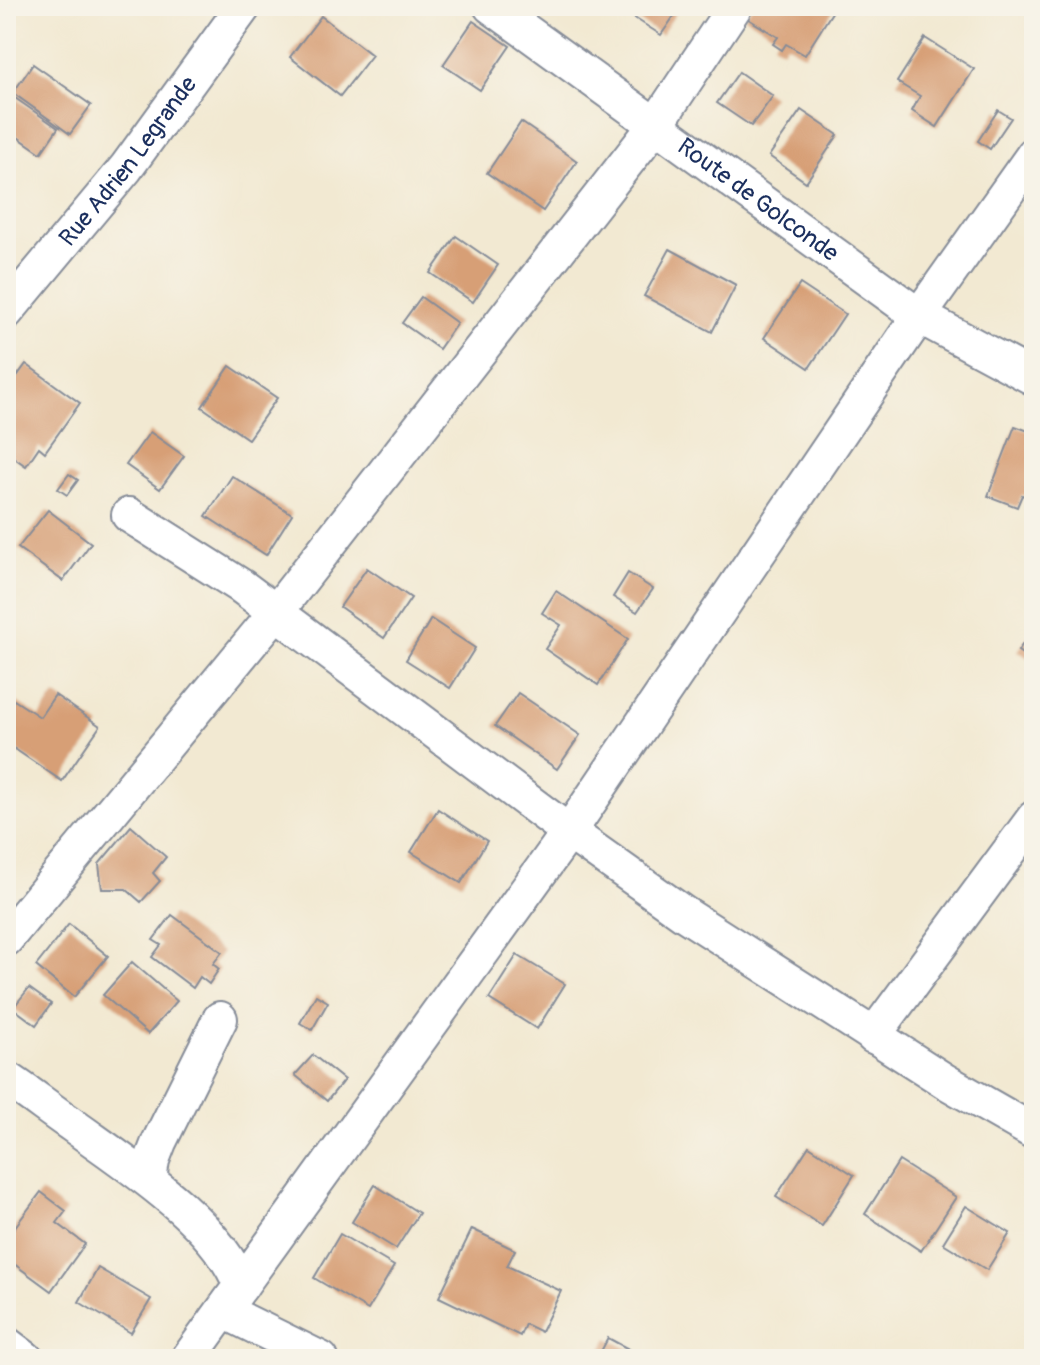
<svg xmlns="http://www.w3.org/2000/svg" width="1040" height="1365" font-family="Pangolin,sans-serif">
<rect width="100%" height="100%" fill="#f7f3e8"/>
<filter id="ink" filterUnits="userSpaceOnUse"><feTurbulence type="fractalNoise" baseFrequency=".0125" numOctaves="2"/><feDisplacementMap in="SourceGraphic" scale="16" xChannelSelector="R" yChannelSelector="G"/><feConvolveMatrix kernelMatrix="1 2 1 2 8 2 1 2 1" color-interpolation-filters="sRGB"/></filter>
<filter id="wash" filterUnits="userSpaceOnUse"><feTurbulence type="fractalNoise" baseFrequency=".006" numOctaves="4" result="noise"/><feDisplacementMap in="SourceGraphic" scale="32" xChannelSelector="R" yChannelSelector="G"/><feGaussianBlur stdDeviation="1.8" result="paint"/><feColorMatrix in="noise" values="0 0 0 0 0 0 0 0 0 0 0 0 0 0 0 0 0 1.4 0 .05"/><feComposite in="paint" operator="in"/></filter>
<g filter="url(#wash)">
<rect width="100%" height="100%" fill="#f2e9d2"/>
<g id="blocks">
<!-- building -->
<g fill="#d79f76">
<path d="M624 6H681L661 35 622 10Z"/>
<path d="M752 6H836L805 55 786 44 782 50 773 44 778 37 745 17Z"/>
<path d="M321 16 372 55 340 96 290 57Z"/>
<path d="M473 21 510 46 480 90 443 65Z"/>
<path d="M925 38 974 69 937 127 912 111 920 96 897 82Z"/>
<path d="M33 64 91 105 70 134 13 93Z"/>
<path d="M739 72 773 96 751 126 717 103Z"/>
<path d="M15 98 58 128 41 153 6 129V111Z"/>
<path d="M801 110 838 135 806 182 769 156Z"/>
<path d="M998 110 1011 118 990 149 978 141Z"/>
<path d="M521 122 577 161 543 211 487 173Z"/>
<path d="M456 236 498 265 473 302 430 273Z"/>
<path d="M670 249 736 285 712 332 644 296Z"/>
<path d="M800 284 845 314 809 368 764 338Z"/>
<path d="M421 297 457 323 439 349 402 323Z"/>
<path d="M26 364 80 403 45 452 39 447 26 466 6 452V383L10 386Z"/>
<path d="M230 366 277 398 248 439 202 407Z"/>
<path d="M1015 426 1034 433V499L1022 495 1017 507 988 496Z"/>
<path d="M150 432 184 456 160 489 126 465Z"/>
<path d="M69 474 78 480 67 495 58 489Z"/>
<path d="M232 476 292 514 266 555 206 516Z"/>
<path d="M48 510 91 543 63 581 18 548Z"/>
<path d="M367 568 411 598 384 638 340 607Z"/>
<path d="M628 573 653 589 637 612 613 597Z"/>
<path d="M556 591 628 639 598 685 545 649 561 625 542 613Z"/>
<path d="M431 619 475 648 450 688 406 660Z"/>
<path d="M1034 628V662L1018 651Z"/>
<path d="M518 693 580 735 557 769 495 726Z"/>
<path d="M55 695 100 726 62 781 6 743V711L14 700 40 717Z"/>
<path d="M438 809 487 841 461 883 411 852Z"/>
<path d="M131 826 166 857 153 873 160 881 141 902 126 889H102L99 864Z"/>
<path d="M172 915 222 952 213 964 219 969 209 984 200 977 193 988 152 957 161 945 153 940Z"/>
<path d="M69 924 108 956 74 997 36 966Z"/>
<path d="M517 955 565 984 537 1029 489 999Z"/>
<path d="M132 962 177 1001 148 1034 103 995Z"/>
<path d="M29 988 51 1004 36 1025 13 1008Z"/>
<path d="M316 995 328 1002 312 1030 300 1023Z"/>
<path d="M313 1055 344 1080 327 1101 295 1075Z"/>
<path d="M809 1146 854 1175 822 1226 776 1197Z"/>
<path d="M899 1161 956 1197 921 1251 865 1214Z"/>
<path d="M375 1185 419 1213 396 1249 352 1222Z"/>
<path d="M41 1192 66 1211 57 1223 85 1244 51 1291 6 1258V1239Z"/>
<path d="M966 1206 1010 1233 987 1270 943 1243Z"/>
<path d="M472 1229 515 1250 507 1266 561 1291 541 1332 525 1324 520 1336 439 1297Z"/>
<path d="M340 1234 394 1266 368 1310 314 1278Z"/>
<path d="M98 1268 151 1299 131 1333 79 1302Z"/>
<path d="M608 1338 647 1359H597Z"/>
</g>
</g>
</g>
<g filter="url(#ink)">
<use href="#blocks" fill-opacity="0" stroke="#868c98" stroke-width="2"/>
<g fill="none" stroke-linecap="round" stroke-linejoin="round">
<!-- minor casing -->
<g stroke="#868c98" stroke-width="38">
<g id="minor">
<path id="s1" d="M491 6 919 316 1034 378"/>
<path id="s2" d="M6 312 126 168 244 6"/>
<path d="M129 515 241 586 569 832 683 913 945 1081 1034 1132"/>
<path d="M6 939 276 612 655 126 735 6"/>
<path d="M873 1036 1034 818"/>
<path d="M6 1078C28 1092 49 1109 71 1124 126 1164 217 1221 241 1286"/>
<path d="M149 1179 152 1160 159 1142 220 1019"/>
<path d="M224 1311 321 1359"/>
<path d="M6 1344 26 1359"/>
<path d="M188 1359 569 832 919 316 1034 154"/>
</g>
</g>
<!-- minor -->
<use href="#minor" stroke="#fff" stroke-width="34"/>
</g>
</g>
<g text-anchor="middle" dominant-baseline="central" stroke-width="7" stroke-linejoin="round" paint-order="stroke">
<!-- street labels -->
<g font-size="24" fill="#1b2f5e" stroke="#f7f3e8">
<text stroke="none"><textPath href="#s2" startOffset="194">Rue Adrien Legrande</textPath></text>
<text stroke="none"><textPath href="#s1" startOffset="330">Route de Golconde</textPath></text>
</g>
</g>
<!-- margin -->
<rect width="1040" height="1365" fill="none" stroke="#f7f3e8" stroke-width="32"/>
</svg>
